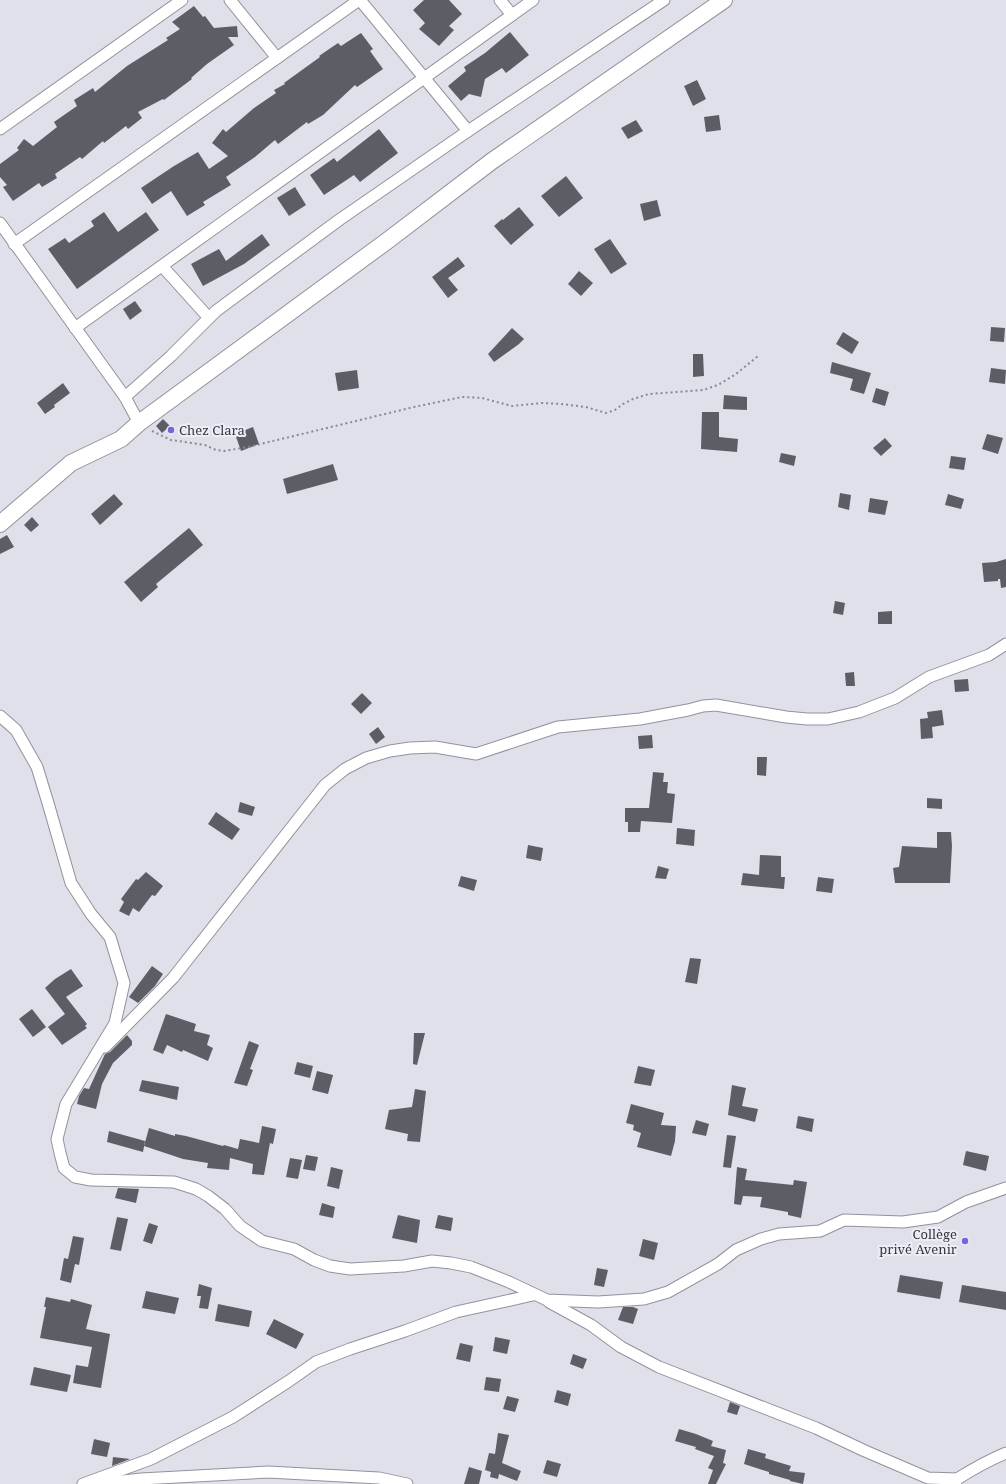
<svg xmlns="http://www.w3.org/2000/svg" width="1006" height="1484" font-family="'Noto Serif',serif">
<rect width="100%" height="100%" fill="#e0e0eb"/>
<!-- building -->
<g fill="#5d5d66">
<path d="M424 0H449L462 14 449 26 454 30 439 46 419 29 425 23 413 10Z"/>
<path d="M194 6 203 17 205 16 214 28 237 26 238 37H228L234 45 207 64 191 78 192 79 164 100 163 99 138 112 142 118 128 129 126 126 104 143 103 141 82 159 80 157 55 174 57 178 42 187 39 183 13 201 3 187 7 185 0 177V164L19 150 17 148 24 139 33 146 57 127 54 122 77 106 74 100 93 88 95 92 127 66 168 40 166 38 180 29 172 22Z"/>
<path d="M510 32 529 55 506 73 502 68 485 79 481 97 469 94 461 101 448 86 466 71 464 67 485 53Z"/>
<path d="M361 33 373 49 370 51 383 69 357 87 355 85 323 115 308 124 307 122 278 144 275 140 255 157 226 177 231 185 203 202 205 205 187 216 171 191 152 204 141 188 174 166 198 152 209 169 228 156 212 143 223 129 226 132 254 108 276 93 274 90 285 84 284 83 320 57 319 56 338 43 341 46Z"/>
<path d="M697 80 706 99 693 106 684 86Z"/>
<path d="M719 115 721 130 706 132 704 117Z"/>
<path d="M636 120 643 131 628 139 621 128Z"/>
<path d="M379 129 398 153 360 182 354 175 324 195 310 175 334 158 337 162Z"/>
<path d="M566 176 583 198 559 217 541 196Z"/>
<path d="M295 187 306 205 289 216 277 198Z"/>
<path d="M657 200 661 216 644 221 640 204Z"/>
<path d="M519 207 534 225 511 245 494 226 502 219 503 220Z"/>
<path d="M104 212 118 232 146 212 159 230 77 289 48 249 65 238 69 243 94 226 91 221Z"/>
<path d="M262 234 270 245 244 264 203 286 191 264 219 249 226 261Z"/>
<path d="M610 239 627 264 611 274 594 249Z"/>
<path d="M458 257 465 266 448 278 458 290 448 298 432 277Z"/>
<path d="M579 271 593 283 581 296 568 284Z"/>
<path d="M135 301 142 311 130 320 123 309Z"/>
<path d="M991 327 1005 328 1004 342 990 341Z"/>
<path d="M512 328 524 339 519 344 494 362 488 354Z"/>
<path d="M843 332 859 342 852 354 836 344Z"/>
<path d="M693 354H703L704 376 693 377Z"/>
<path d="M832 362 871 373 864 394 850 390 853 379 830 373Z"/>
<path d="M991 368 1006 370 1005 384 989 382Z"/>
<path d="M357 370 359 388 338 391 335 373Z"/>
<path d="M63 383 70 393 54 405 55 407 45 414 37 403Z"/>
<path d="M876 388 889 392 885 406 872 402Z"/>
<path d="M724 395 747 397V410L723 409Z"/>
<path d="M702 412H719V437L738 439 737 452 701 449Z"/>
<path d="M163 419 170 426 162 433 156 426Z"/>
<path d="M253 427 259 444 241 451 235 434Z"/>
<path d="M987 434 1003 438 998 454 982 449Z"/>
<path d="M885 438 892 446 881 456 873 448Z"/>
<path d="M781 453 796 456 794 466 779 462Z"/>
<path d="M951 456 966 458 964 470 949 468Z"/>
<path d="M333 464 338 480 287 494 283 479Z"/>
<path d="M840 493 851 495 849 510 838 507Z"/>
<path d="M114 494 123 504 100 525 91 514Z"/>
<path d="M948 494 964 499 961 509 945 505Z"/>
<path d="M870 498 888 501 885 515 868 512Z"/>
<path d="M32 517 39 525 31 532 24 525Z"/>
<path d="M189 528 203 545 156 584 158 587 141 602 124 582Z"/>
<path d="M7 535 14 547 0 554V539Z"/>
<path d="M1006 559V587L1001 588 1000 579H998V581L984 582 982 563 996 562Z"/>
<path d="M835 601 845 603 843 615 833 613Z"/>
<path d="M892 611V624H878V612Z"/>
<path d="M854 672 855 686H846L845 673Z"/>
<path d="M968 679 969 691 955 692 954 680Z"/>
<path d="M362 693 372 703 361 714 351 704Z"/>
<path d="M942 710 944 725 932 727 933 738 921 739 920 719 928 718 927 712Z"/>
<path d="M378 727 385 737 376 744 369 734Z"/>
<path d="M652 735 653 748 639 749 638 736Z"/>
<path d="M757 757H767L766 776 757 775Z"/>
<path d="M653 772 664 773 663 782H668L667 793 675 794 672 823 641 821 640 832H628V822H625V808H649Z"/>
<path d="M927 798 942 799V809L927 808Z"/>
<path d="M240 802 255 807 252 816 238 812Z"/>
<path d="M216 812 240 829 232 840 208 824Z"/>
<path d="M677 828 695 830 694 846 676 844Z"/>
<path d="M937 832H951L952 846 950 883H895L893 868 899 867 902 846 937 848Z"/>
<path d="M528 845 543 848 541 861 526 858Z"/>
<path d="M760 855 781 856V877H785L784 889 741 885 743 873 759 875Z"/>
<path d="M658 866 669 869 666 879 655 878Z"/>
<path d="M146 872 163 886 155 896 152 895 139 912 133 908 129 916 119 911 124 902 121 899 136 879 138 880Z"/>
<path d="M461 876 477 880 474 891 458 886Z"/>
<path d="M818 877 834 879 832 893 816 891Z"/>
<path d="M690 958 701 959 697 984 685 982Z"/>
<path d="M152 966 163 974 155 986 138 1003 129 997Z"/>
<path d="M71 969 83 986 66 997 87 1024 85 1026 87 1028 62 1045 48 1027 65 1014 45 988 55 979Z"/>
<path d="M32 1009 46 1027 33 1037 19 1019Z"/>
<path d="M166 1014 196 1024 194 1031 210 1035 207 1045 213 1048 208 1061 183 1050 182 1052 167 1045 163 1054 153 1050Z"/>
<path d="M414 1033H425L417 1065 413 1064Z"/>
<path d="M127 1035 132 1041V1045L113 1063 102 1084 96 1109 77 1104 79 1096 84 1088 89 1089 105 1054 110 1052Z"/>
<path d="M249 1041 259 1045 250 1069 253 1070 247 1086 234 1083Z"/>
<path d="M297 1062 313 1066 310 1078 294 1074Z"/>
<path d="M638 1066 655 1070 651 1086 634 1083Z"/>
<path d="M317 1071 333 1075 328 1094 312 1090Z"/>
<path d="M142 1080 179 1087 177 1100 139 1091Z"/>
<path d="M732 1085 746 1088 742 1106 758 1109 755 1122 728 1115Z"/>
<path d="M415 1089 426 1091 420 1142 407 1141 408 1134 385 1129 389 1110 412 1107Z"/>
<path d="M631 1104 664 1113 661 1125 676 1126 675 1141 671 1156 637 1147 641 1133 633 1130 634 1125 626 1123Z"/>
<path d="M798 1116 814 1119 812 1132 796 1128Z"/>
<path d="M696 1120 709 1124 706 1136 692 1133Z"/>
<path d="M262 1126 276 1129 273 1144 270 1143 264 1175 252 1174 253 1164 230 1158 229 1170 207 1168 208 1163 183 1159 144 1146 149 1128 175 1136V1134L186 1136 223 1146 224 1145 238 1149 240 1139 259 1143Z"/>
<path d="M109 1131 145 1141 143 1152 107 1142Z"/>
<path d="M727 1135 736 1136 731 1168 723 1167Z"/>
<path d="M966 1151 989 1156 986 1171 963 1165Z"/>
<path d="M306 1155 318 1157 315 1171 303 1169Z"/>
<path d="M290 1158 302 1160 298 1179 286 1177Z"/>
<path d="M331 1167 343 1170 339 1189 327 1186Z"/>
<path d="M737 1167 747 1169 745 1180 793 1185 794 1180 807 1182 801 1218 788 1215V1212L760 1207 762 1197 743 1196 741 1205 734 1204Z"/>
<path d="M118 1188 139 1189 136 1203 115 1198Z"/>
<path d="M322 1203 335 1207 333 1218 319 1215Z"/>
<path d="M398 1215 420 1220 417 1243 392 1238Z"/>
<path d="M438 1215 453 1218 451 1231 435 1228Z"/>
<path d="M117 1217 128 1219 121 1251 110 1249Z"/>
<path d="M149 1223 158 1226 152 1244 143 1241Z"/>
<path d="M73 1236 84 1238 79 1265 75 1264 71 1283 60 1280 64 1258 68 1259Z"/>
<path d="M643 1239 658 1243 654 1260 639 1256Z"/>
<path d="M597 1268 608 1270 604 1287 594 1285Z"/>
<path d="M900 1275 943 1282 940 1299 897 1292Z"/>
<path d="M199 1284 212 1288 208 1309 199 1308 201 1296H197Z"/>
<path d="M962 1285 1006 1292V1310L959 1302Z"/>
<path d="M146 1291 179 1298 175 1314 142 1308Z"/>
<path d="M46 1297 70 1302 71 1299 92 1305 86 1329 110 1334 101 1388 73 1383 76 1365 88 1367 92 1347 40 1338 46 1307H44Z"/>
<path d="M218 1304 252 1311 249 1327 215 1321Z"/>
<path d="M623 1307H633L638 1309 633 1324 618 1320Z"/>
<path d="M274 1319 304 1334 296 1349 266 1334Z"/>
<path d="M495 1337 510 1340 507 1354 493 1351Z"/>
<path d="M460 1343 473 1346 470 1362 456 1359Z"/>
<path d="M573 1354 587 1359 583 1369 570 1364Z"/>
<path d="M34 1367 71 1375 67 1392 30 1385Z"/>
<path d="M486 1377 501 1379 499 1392 484 1390Z"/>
<path d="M557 1390 571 1394 568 1406 554 1402Z"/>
<path d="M507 1396 519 1399 515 1412 503 1409Z"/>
<path d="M730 1402 740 1406 737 1415 727 1412Z"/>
<path d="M679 1429 696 1434 713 1441 711 1446 726 1450 723 1463 726 1464 716 1484H708L713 1470 708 1468 714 1456 695 1449 696 1447 675 1441Z"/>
<path d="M498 1433 509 1435 502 1463 521 1471 517 1481 499 1474 498 1479 490 1477 491 1472 485 1470 489 1453 495 1454Z"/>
<path d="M94 1439 110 1443 107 1457 91 1454Z"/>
<path d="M748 1449 766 1454 765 1458 791 1466 789 1471 805 1473 803 1484 790 1481V1480L769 1474V1472L744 1464Z"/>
<path d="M113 1457 130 1459 112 1466Z"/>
<path d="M547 1460 561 1464 557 1477 543 1473Z"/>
<path d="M469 1467 482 1471 479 1484H464Z"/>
</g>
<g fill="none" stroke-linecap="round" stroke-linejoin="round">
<!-- street casing -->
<g stroke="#92929c" stroke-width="13">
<g id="street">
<path d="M230 0 277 58"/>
<path d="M360 0 468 131"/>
<path d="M500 0 512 15"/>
<path d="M0 129 182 0"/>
<path d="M0 223 125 397 139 423"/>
<path d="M14 244 359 0"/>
<path d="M162 266 209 318"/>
<path d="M75 328 533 0"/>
<path d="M125 397 171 356 216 311 339 220 468 131 664 0"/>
<path d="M0 716 16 730 37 767 48 803 71 883 91 914 110 937 124 983 115 1023 66 1104 57 1139 60 1153 64 1168 75 1177 91 1180 174 1182 196 1189 208 1196 225 1209 240 1226 262 1241 294 1249 314 1260 330 1266 350 1269 404 1266 432 1261 451 1263 471 1267 509 1282 547 1300 598 1302 644 1299 668 1292 718 1264 736 1250 761 1239 779 1234 820 1231 844 1220 903 1222 938 1217 966 1202 1006 1188"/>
<path d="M105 1047 173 978 325 785 345 769 366 758 390 751 410 748 435 747 476 754 558 727 640 719 688 710 703 706 716 705 786 717 807 719H828L859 712 895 698 929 677 989 655 1006 644"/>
<path d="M549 1302 591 1325 621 1347 659 1367 816 1428 865 1451 928 1478 957 1479"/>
<path d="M83 1484 151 1459 233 1417 289 1381 316 1362 350 1349 405 1331 456 1312 533 1295"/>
<path d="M96 1484 141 1479 268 1472 379 1478 407 1484"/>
<path d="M955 1484 957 1479C973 1469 989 1460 1006 1453"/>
</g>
</g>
<!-- secondary casing -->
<g stroke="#92929c" stroke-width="18">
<path id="secondary" d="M0 524 71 463 121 439 139 423 387 241 492 161 724 0"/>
</g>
<!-- path -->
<path stroke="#888890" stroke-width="2" stroke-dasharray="2 3" stroke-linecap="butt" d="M152 431 171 440 205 445 216 450 224 451 248 447 414 407 462 397 482 398 512 406 542 403 561 404 586 407 606 413 615 410 623 404 633 399 649 394 703 390 718 385 736 374 758 356"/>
<!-- street -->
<use href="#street" stroke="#fff" stroke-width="11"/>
<!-- secondary -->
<use href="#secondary" stroke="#fff" stroke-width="16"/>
</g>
<!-- markers -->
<g fill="#7862dd" stroke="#ededf8" stroke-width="1.5">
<circle cx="171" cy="430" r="4"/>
<circle cx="965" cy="1241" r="4"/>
</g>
<g text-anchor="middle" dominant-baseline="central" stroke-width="4" stroke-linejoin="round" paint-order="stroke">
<!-- poi labels -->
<g font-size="13" fill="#36363b" stroke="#ededf8" text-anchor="start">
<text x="179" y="430">Chez Clara</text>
<text x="957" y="1234" text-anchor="end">Collège<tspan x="957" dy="15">privé Avenir</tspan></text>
</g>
</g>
</svg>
